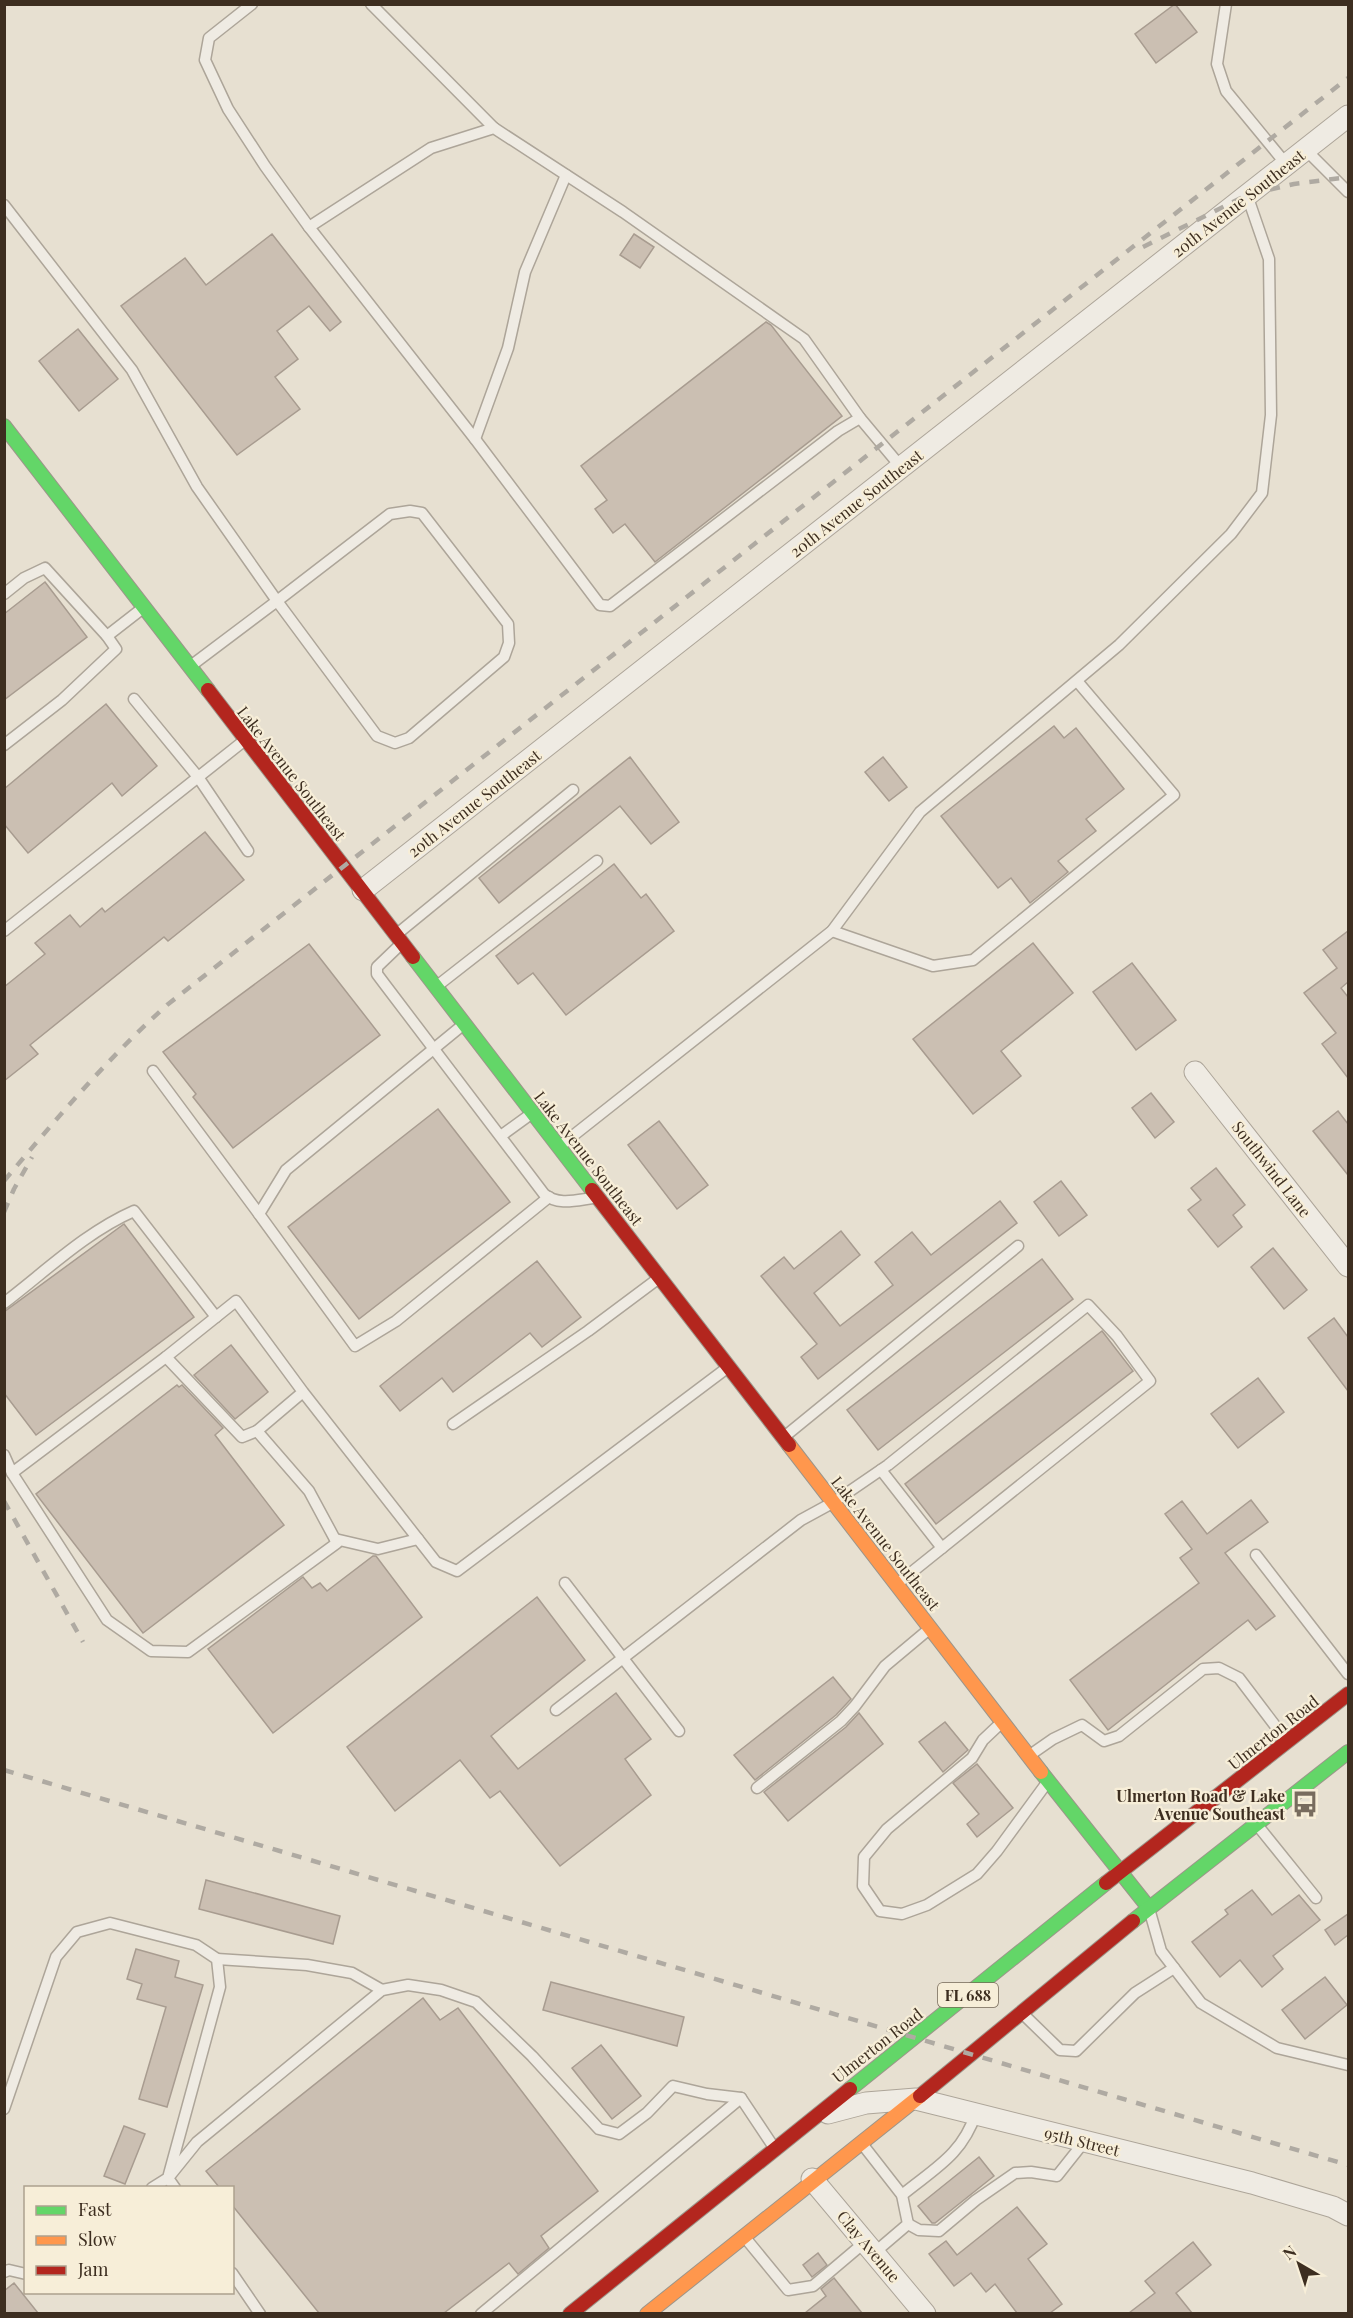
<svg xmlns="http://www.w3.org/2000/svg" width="1353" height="2318" font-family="'Playfair Display',serif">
<rect width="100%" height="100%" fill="#e7e0d1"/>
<!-- building -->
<g fill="#cbbfb2" stroke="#a89c90" stroke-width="1.5">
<path d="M1175 4 1197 32 1156 63 1135 34Z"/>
<path d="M272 234 341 322 330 331 309 306 277 331 298 359 275 377 300 409 237 455 121 306 185 258 206 285Z"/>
<path d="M634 234 654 247 640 268 620 255Z"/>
<path d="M766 322 771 325 842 416 655 562 625 524 613 533 595 509 607 500 581 466Z"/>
<path d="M78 329 118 379 79 411 39 361Z"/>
<path d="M45 582 87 637 4 700V614Z"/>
<path d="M106 704 157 766 122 796 112 783 28 853 4 824V789Z"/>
<path d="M1054 726 1064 738 1076 728 1124 789 1086 819 1096 831 1058 861 1068 872 1030 903 1011 878 998 888 941 816Z"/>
<path d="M630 757 679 822 651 844 620 806 499 903 479 878Z"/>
<path d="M883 757 907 787 889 801 865 772Z"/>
<path d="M205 832 244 880 168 941 164 937 30 1045 38 1054 4 1081V987L45 954 35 943 70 915 80 927 102 908 105 912Z"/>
<path d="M614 864 641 898 646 894 674 931 566 1015 533 973 518 984 496 956Z"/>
<path d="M1348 931V982L1341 988 1348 997V1078L1322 1044 1336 1033 1304 993 1337 968 1323 950Z"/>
<path d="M1033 943 1073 993 1001 1051 1021 1076 973 1114 913 1039Z"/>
<path d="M309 944 380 1035 233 1148 193 1097 196 1094 163 1052Z"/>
<path d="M1132 963 1176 1020 1136 1050 1093 992Z"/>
<path d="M1151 1093 1174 1122 1155 1138 1132 1108Z"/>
<path d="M438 1109 510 1202 359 1319 288 1227Z"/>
<path d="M1338 1111 1348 1124V1175L1313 1131Z"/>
<path d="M659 1121 708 1185 677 1209 628 1145Z"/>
<path d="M1216 1168 1245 1205 1233 1215 1242 1227 1218 1247 1188 1210 1201 1200 1191 1188Z"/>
<path d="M1061 1181 1087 1215 1059 1236 1034 1202Z"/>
<path d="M1000 1201 1017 1223 818 1379 801 1357 817 1344 761 1276 784 1257 794 1269 841 1231 860 1255 814 1293 840 1326 893 1285 875 1262 912 1232 931 1255Z"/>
<path d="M124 1224 194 1317 36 1435 4 1393V1312Z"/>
<path d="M1273 1248 1307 1290 1284 1309 1251 1267Z"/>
<path d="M1042 1259 1073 1299 878 1450 847 1410Z"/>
<path d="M537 1261 581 1317 542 1347 530 1333 453 1392 442 1378 400 1411 380 1386Z"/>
<path d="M1334 1318 1348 1337V1391L1308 1338Z"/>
<path d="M1102 1331 1133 1371 936 1524 905 1484Z"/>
<path d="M231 1345 268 1392 235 1419 194 1375Z"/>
<path d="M1258 1378 1284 1412 1238 1448 1211 1414Z"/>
<path d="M177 1385 179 1387 182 1385 223 1428 215 1435 284 1525 143 1633 36 1494Z"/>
<path d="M1251 1500 1268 1522 1225 1553 1275 1616 1256 1630 1248 1620 1108 1730 1070 1680 1199 1583 1180 1558 1192 1549 1165 1514 1182 1501 1207 1534Z"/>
<path d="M373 1556H376L422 1617 273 1733 208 1649 303 1577 312 1588 320 1583 327 1591Z"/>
<path d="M537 1597 585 1660 491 1736 518 1769 616 1693 651 1739 625 1759 651 1795 560 1866 500 1791 490 1798 460 1760 395 1811 347 1747Z"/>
<path d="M833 1677 851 1699 849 1701 836 1715 755 1780 734 1755Z"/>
<path d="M859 1713 883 1744 788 1821 764 1792 846 1727Z"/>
<path d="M945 1722 968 1750 943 1772 919 1742Z"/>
<path d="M977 1764 1013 1808 977 1837 967 1824 979 1814 953 1783Z"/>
<path d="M206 1880 340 1916 333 1944 199 1909Z"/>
<path d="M1252 1890 1272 1915 1299 1895 1320 1920 1273 1956 1283 1969 1262 1987 1240 1960 1220 1977 1192 1942 1228 1914 1225 1910Z"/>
<path d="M1348 1914V1935L1335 1945 1325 1930Z"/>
<path d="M136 1949 179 1961 175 1977 203 1985 167 2107 139 2099 166 2007 137 1999 142 1984 127 1979Z"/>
<path d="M1325 1977 1347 2005 1305 2039 1282 2010Z"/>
<path d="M551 1982 684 2017 677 2046 543 2010Z"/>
<path d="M423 1998 440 2020 458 2008 598 2191 541 2236 549 2248 518 2274 509 2263 444 2313H319L232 2205V2187H219L206 2171Z"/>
<path d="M601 2045 641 2096 612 2119 572 2068Z"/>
<path d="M124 2126 145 2134 125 2184 104 2176Z"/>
<path d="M979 2157 994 2176 935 2223H932L918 2206Z"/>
<path d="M1017 2207 1047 2244 1028 2259 1062 2304 1050 2313H1017L995 2284 986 2292 971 2273 954 2286 929 2254 946 2241 957 2255Z"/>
<path d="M1193 2242 1211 2265 1176 2293 1192 2313H1129L1155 2293 1145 2281Z"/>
<path d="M818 2253 827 2265 812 2277 803 2265Z"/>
<path d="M834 2278 862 2313H805L826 2296 821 2289Z"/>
<path d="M14 2283 38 2313H4V2291Z"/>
</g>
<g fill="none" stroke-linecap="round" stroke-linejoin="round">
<!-- lane casing -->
<g stroke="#ada599" stroke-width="13">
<g id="lane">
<path d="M252 4 209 38 205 60 228 109 265 166 309 227 475 439 600 605 610 606 838 431 860 418"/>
<path d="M371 4 494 128"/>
<path d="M1226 4 1217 64 1226 91 1286 164"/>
<path d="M1305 149 1348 192"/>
<path d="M4 205 132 370 197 487 277 601 390 514 410 511 422 513 508 624 509 643 504 657 409 738 395 743 377 736 277 601 192 665"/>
<path d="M309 227 431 148 494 128 623 212 804 339 860 418 901 467"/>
<path d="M475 439 508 348 525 272 566 175"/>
<path d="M4 594 24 578 45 568 107 636 116 649 62 700 4 745"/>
<path d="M107 636 143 608"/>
<path d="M134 699 198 777 248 851"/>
<path d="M4 931 245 740"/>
<path d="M832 931 933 966 973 960 1174 795 1077 681"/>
<path d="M397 934 573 790"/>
<path d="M402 943 377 967V974L386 986 544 1194C558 1206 577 1200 593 1198"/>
<path d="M437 986 597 861"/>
<path d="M464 1024 286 1170 259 1214 355 1346 396 1321 549 1197"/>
<path d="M153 1071 259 1214"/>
<path d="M502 1135 531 1114"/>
<path d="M560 1146 832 931 920 812 1119 645 1231 534 1262 493 1271 415 1269 259 1247 195"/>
<path d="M4 1303C46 1271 86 1232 134 1211L216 1317"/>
<path d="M166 1357 242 1437 257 1431"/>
<path d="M303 1392 257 1431 309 1491 337 1543 188 1652 151 1651 107 1620 12 1473 166 1357 236 1301 303 1392 436 1562 457 1571 727 1368"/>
<path d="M453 1424 588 1331 659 1278"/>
<path d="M784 1437 1018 1246"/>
<path d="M4 1455 12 1473"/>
<path d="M881 1470 942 1548"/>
<path d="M335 1539 378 1549 418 1539"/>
<path d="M1256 1555 1348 1674"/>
<path d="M565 1583 679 1731"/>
<path d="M556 1710 801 1520 834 1502 888 1465 1088 1305 1117 1336 1150 1381 897 1584"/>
<path d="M1001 1723 983 1740 972 1758 887 1829 864 1857 863 1886 880 1911 902 1914 927 1905 977 1874 997 1851 1046 1784"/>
<path d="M1030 1755 1053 1739 1082 1725 1104 1741 1119 1736 1203 1669 1219 1668 1239 1678 1286 1740"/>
<path d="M757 1788 841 1721 855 1706 885 1666 928 1630"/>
<path d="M1258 1826 1316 1898"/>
<path d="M1150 1912 1161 1951 1201 2003 1277 2048 1348 2065"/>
<path d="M217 1959 307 1965 352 1973 382 1990"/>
<path d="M1024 2015 1060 2050 1076 2051 1135 1993 1174 1968"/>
<path d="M4 2109 56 1957 77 1932 110 1923 196 1945 217 1959 220 1987 168 2178 152 2188"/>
<path d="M863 2145 902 2195 908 2224 874 2253"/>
<path d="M175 2188 168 2178 197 2142 382 1990 408 1985 441 1990 476 2002 532 2056 599 2129 619 2134 647 2113 673 2086 707 2094 741 2098"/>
<path d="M902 2195C935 2168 962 2155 976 2113"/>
<path d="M908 2224 919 2230 939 2231 976 2200 1015 2173 1031 2172 1057 2176 1084 2142"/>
<path d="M747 2240 788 2290 813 2286 865 2242"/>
<path d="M4 2272 9 2270 26 2274"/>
<path d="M232 2273 260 2314"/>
<path d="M481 2314 741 2098 773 2146"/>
</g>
</g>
<!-- street casing -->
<g stroke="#ada599" stroke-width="23">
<g id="street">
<path d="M363 890 1348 116"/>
<path d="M1195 1072 1348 1266"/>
<path d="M828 2113 866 2103 916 2099 1252 2183 1333 2207 1348 2215"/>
<path d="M812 2179 925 2314"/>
</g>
</g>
<!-- fast casing -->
<g stroke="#9c958a" stroke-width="16">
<g id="fast">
<path d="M4 426 208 690"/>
<path d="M413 957 592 1190"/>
<path d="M1041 1772 1149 1908"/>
<path d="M1133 1921 1348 1752"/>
<path d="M850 2089 1106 1883"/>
</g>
</g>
<!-- slow casing -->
<g stroke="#9c958a" stroke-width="16">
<g id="slow">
<path d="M789 1445 1041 1772"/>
<path d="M647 2314 920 2096"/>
</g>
</g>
<!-- jam casing -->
<g stroke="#9c958a" stroke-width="16">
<g id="jam">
<path d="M208 690 413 957"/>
<path d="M592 1190 789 1445"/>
<path d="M1106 1883 1348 1694"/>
<path d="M920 2096 1133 1921"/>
<path d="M570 2314 850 2089"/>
</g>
</g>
<!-- lane -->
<use href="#lane" stroke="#efebe3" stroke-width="10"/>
<!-- street -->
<use href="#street" stroke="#efebe3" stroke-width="21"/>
<!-- fast -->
<use href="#fast" stroke="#63d668" stroke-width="14"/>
<!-- slow -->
<use href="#slow" stroke="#ff974d" stroke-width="14"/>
<!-- jam -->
<use href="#jam" stroke="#b3261e" stroke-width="14"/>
<!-- rail -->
<g stroke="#afaaa2" stroke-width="4.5" stroke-dasharray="10 10" stroke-linecap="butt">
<path d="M1143 247 1247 195 1294 184 1348 177"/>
<path d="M4 1181C56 1119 107 1059 167 1005L1348 78"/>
<path d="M4 1212 14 1189 32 1157"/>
<path d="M4 1501 83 1642"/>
<path d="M4 1770 1348 2165"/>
</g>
</g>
<!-- icons -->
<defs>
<g id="bus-bare" transform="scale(2.07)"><path d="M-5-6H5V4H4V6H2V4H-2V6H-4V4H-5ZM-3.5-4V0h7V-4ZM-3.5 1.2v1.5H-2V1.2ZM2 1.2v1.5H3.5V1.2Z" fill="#786c5e" stroke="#f7eed8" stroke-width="2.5" paint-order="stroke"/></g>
</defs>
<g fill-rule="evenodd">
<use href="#bus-bare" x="1305" y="1804"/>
</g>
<g text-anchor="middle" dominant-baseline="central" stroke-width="4.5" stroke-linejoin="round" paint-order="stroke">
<!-- shield labels -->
<rect fill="#f7eed8" stroke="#756857" stroke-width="1.5" x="938" y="1983" width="60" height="24" rx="4.5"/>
<g font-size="15" font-weight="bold" fill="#3d2e20">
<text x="968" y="1995">FL 688</text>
</g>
<!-- street labels -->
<g font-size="16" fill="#3d2e20" stroke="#f7eed8">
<text transform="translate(1238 203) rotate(-38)">20th Avenue Southeast</text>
<text transform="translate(856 503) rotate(-38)">20th Avenue Southeast</text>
<text transform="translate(292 773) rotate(52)">Lake Avenue Southeast</text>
<text transform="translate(474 803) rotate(-38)">20th Avenue Southeast</text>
<text transform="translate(589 1158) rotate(52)">Lake Avenue Southeast</text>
<text transform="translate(1272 1169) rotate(52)">Southwind Lane</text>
<text transform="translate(886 1543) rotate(52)">Lake Avenue Southeast</text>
<text transform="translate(1273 1732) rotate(-38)">Ulmerton Road</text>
<text transform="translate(877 2045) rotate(-38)">Ulmerton Road</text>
<text transform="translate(1082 2141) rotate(14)">95th Street</text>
<text transform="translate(869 2246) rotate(50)">Clay Avenue</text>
</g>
<!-- poi labels -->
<g font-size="16" font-weight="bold" fill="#3d2e20" stroke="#f7eed8" text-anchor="end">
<text x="1285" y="1795">Ulmerton Road &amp; Lake<tspan x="1285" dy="18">Avenue Southeast</tspan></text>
</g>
</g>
<!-- border -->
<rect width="1353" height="2318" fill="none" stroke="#3d2e20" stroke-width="12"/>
<!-- legend -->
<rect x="24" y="2186" width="210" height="108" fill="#f7eed8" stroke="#ada18e" stroke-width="1.5"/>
<rect x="36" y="2206" width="30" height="9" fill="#63d668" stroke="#ada18e" stroke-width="1.5"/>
<text x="78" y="2216" font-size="18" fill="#3d2e20">Fast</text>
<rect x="36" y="2236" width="30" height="9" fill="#ff974d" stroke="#ada18e" stroke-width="1.5"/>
<text x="78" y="2246" font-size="18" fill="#3d2e20">Slow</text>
<rect x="36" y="2266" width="30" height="9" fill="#b3261e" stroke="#ada18e" stroke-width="1.5"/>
<text x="78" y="2276" font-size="18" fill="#3d2e20">Jam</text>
<!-- north arrow -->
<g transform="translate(1299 2264) rotate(321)" stroke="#f7eed8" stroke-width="4.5" paint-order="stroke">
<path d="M0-4.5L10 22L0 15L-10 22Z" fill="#3d2e20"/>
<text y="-9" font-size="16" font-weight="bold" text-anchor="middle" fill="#3d2e20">N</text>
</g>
</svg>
